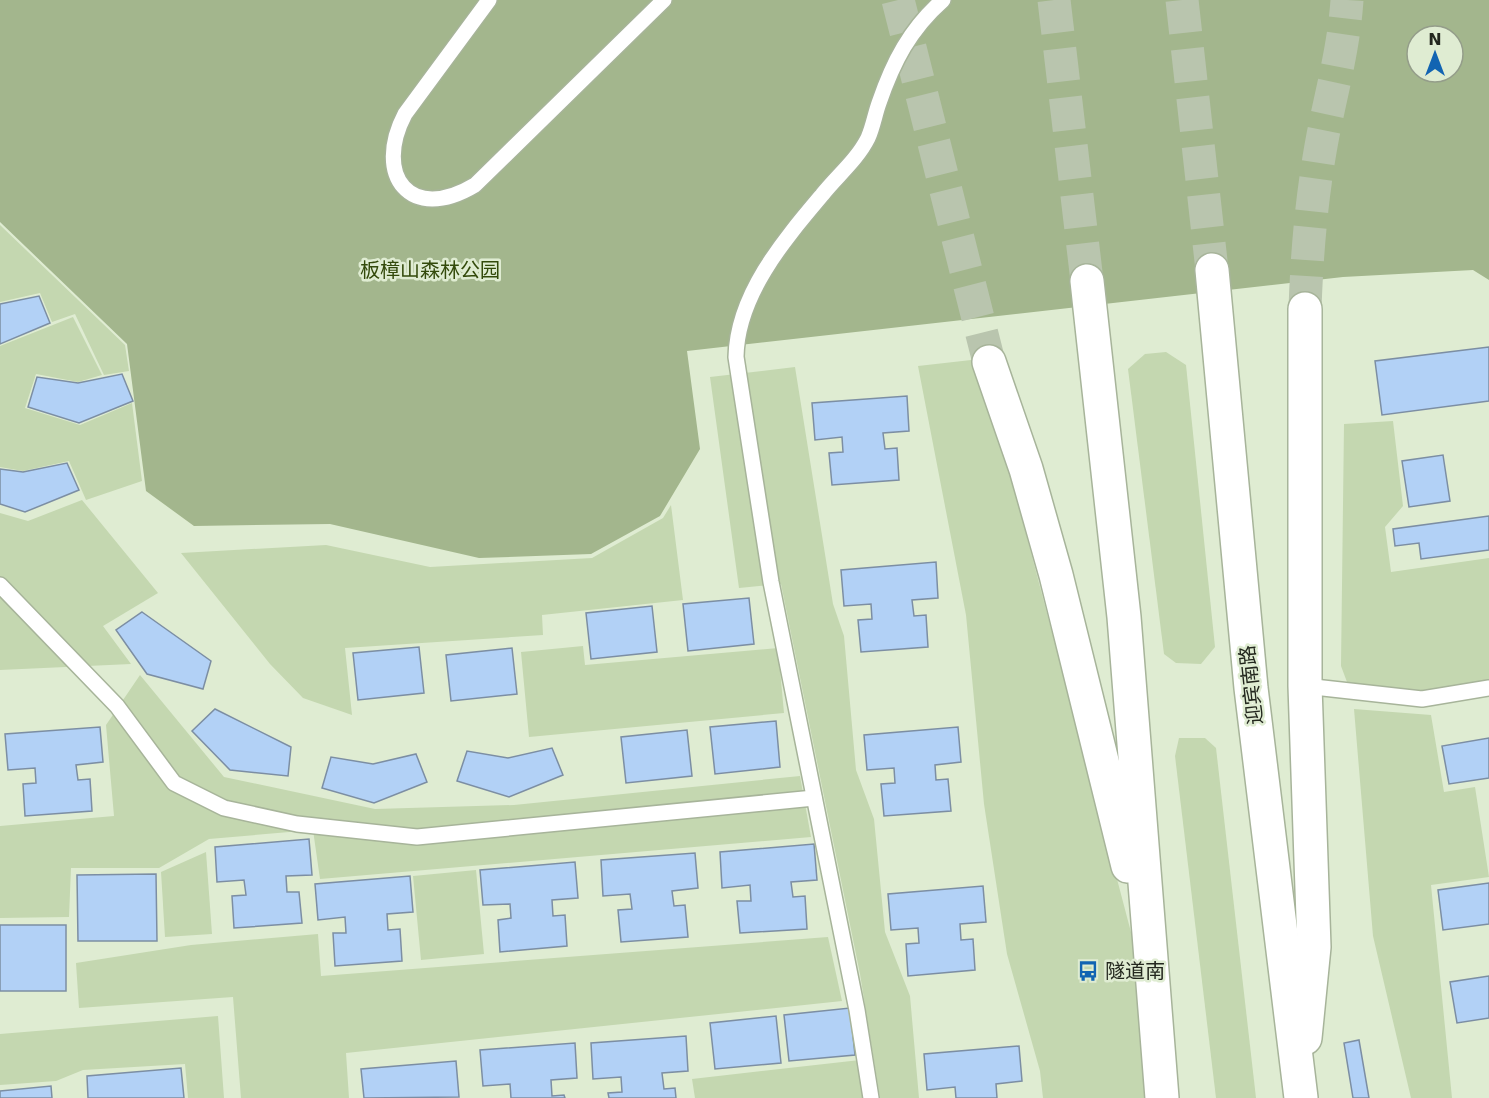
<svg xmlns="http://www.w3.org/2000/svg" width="1489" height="1098" font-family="'DejaVu Sans','Noto Sans SC',sans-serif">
<rect width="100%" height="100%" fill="#dfecd2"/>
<!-- green -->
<g fill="#c4d7b0">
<path d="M0 225 125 345 129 371 104 375 75 314 52 322 40 293 0 302Z"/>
<path d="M73 317 102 375 78 382 36 374 25 408 80 425 132 403 142 481 86 500 69 461 23 471 0 467V346Z"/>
<path d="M1166 352 1186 365 1215 647 1201 664 1176 663 1164 654 1128 369 1145 354Z"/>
<path d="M980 359 1137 955 1149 1098H1043L1040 1071 1007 954 984 804 966 615 918 366Z"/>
<path d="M795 367 833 604 844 636 856 770 874 819 885 932 910 996 919 1098H880L860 974 781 584 739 588 710 377Z"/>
<path d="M1393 421 1403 506 1385 527 1391 572 1489 558V681L1422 693 1347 682 1341 666 1344 424Z"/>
<path d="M82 500 158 593 103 626 131 664 0 670V513L28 521Z"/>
<path d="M671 505 683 600 542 615 543 635 345 648 352 715 303 698 270 664 181 553 326 545 430 567 592 558 663 518Z"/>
<path d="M583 646 585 665 778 648 784 713 529 737 521 652Z"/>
<path d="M140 675 224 777 375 809 514 805 800 776 811 837 320 879 313 830 209 839 159 868H71L69 917 0 918V826L114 816 106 725Z"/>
<path d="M1354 709 1431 715 1444 792 1475 787 1489 877 1431 885 1452 1098H1411L1373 936Z"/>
<path d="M1179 738H1205L1216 748 1256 1098H1216L1175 756Z"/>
<path d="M206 852 212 934 165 937 161 872Z"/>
<path d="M476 870 484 954 421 960 413 876Z"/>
<path d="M318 934 321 976 828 937 842 1001 346 1053 349 1098H241L233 997 79 1008 76 963 191 945Z"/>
<path d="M218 1016 224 1098H188L185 1064 83 1070 56 1081 0 1085V1034Z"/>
<path d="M860 1060 865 1098H695L692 1079Z"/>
</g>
<!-- forest -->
<path fill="#a3b68d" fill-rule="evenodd" d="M0 0H1489V280L1473 270 1343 277 687 351 700 449 660 516 591 554 479 558 330 524 194 526 146 491 127 344 0 222ZM1417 36H1453V72H1417Z"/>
<!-- building -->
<g fill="#b2d1f6" stroke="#7c8ea3" stroke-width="1.5">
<path d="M39 296 50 323 0 344V304Z"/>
<path d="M1489 347V401L1382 415 1375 361Z"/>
<path d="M122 374 133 401 79 423 28 407 37 377 78 383Z"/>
<path d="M907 396 909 431 883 433 885 449 897 448 899 480 832 485 829 453 843 452 842 437 815 440 812 403Z"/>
<path d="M1443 455 1450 501 1409 507 1402 461Z"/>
<path d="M67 463 79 490 25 512 0 504V469L23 472Z"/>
<path d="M1489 516V550L1421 559 1419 543 1395 546 1393 529Z"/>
<path d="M936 562 938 598 912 600 914 616 926 615 928 647 861 652 858 620 872 619 871 604 844 606 841 570Z"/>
<path d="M749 598 754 644 688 651 683 604Z"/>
<path d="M652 606 657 652 591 659 586 613Z"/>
<path d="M142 612 211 661 203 689 147 674 116 630Z"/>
<path d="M419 647 424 693 358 700 353 653Z"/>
<path d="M512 648 517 694 451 701 446 655Z"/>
<path d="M215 709 291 747 288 776 230 770 192 731Z"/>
<path d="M776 721 780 767 715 774 710 727Z"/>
<path d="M100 727 103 762 76 765 78 780 90 779 92 811 25 816 23 784 36 783 35 768 8 770 5 734Z"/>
<path d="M958 727 961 762 935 765 936 780 948 779 951 811 884 816 881 784 895 783 894 768 867 770 864 735Z"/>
<path d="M687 730 692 776 626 783 621 737Z"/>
<path d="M1489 738V778L1449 784 1442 746Z"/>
<path d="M552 748 563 775 509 797 457 781 467 751 508 758Z"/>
<path d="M416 754 427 782 374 803 322 788 331 757 373 764Z"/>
<path d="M309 839 312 875 286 876 287 892H299L302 923 234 928 232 896 246 895 244 880 217 882 215 847Z"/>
<path d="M814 844 817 880 791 882 793 897 805 896 807 929 740 933 737 901H751L750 885 722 888 720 852Z"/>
<path d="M695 853 698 888 672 891 674 906 685 905 688 937 621 942 618 910 632 909 630 894 603 896 601 860Z"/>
<path d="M575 862 578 898 552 900 553 916 565 915 567 946 500 952 498 920 511 918 510 904 483 905 480 870Z"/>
<path d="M156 874 157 941H78L77 875Z"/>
<path d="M410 876 413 912 387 914 388 930 400 929 402 961 335 966 333 933H346L345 917 318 920 315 884Z"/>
<path d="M1489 883V924L1443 930 1438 890Z"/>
<path d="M983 886 986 922 960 924 961 940 973 939 975 970 908 976 906 944 919 943 918 928 891 930 888 894Z"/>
<rect x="0" y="925" width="66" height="66"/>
<path d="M1489 976V1018L1457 1023 1450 982Z"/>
<path d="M850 1008 855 1055 789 1061 784 1015Z"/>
<path d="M776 1016 781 1063 715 1069 710 1023Z"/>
<path d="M686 1036 688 1071 662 1073 664 1089 675 1088 676 1098H609L608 1093 622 1092 621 1077 593 1079 591 1043Z"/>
<path d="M1359 1040 1369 1098H1353L1344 1043Z"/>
<path d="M575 1043 577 1078 551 1080 552 1096 564 1095 565 1098H511L510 1084 483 1086 480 1050Z"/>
<path d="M1019 1046 1022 1081 996 1084 997 1098H956L955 1087 927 1090 924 1054Z"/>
<path d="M456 1061 459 1097 364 1098 361 1069Z"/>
<path d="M181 1068 184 1098H88L87 1076Z"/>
<path d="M51 1086 52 1098H0V1091Z"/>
</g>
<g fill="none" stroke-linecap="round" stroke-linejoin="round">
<!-- primary-tunnel -->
<g stroke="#b9c5ae" stroke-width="33" stroke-dasharray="33 16" stroke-linecap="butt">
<path d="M898 0 989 362"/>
<path d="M1054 0 1087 281"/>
<path d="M1182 0 1212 270"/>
<path d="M1305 309C1307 250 1312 193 1323 135 1332 90 1344 46 1347 0"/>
</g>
<!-- service casing -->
<g stroke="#a7b49a" stroke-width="18">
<g id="service">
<path d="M489 0 405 114C373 175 410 224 475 185L664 0"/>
<path d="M0 585 117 706 174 783 224 808 297 824 417 837 814 798"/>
<path d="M1305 686 1422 699 1489 688"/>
<path d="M871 1098 857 1010 771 582 736 357C737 295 784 240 822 195 837 176 857 160 868 138 873 127 875 114 879 103 893 62 910 29 943 0"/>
</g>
</g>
<!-- primary casing -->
<g stroke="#a7b49a" stroke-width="36">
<g id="primary">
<path d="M1212 270 1251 688 1301 1098"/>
<path d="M1087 281 1124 617 1162 1098"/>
<path d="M1305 309V686L1314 947 1305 1038"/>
<path d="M989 362 1026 469 1056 575 1128 866"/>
</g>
</g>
<!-- service -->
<use href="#service" stroke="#fff" stroke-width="15"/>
<!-- primary -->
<use href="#primary" stroke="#fff" stroke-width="33"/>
</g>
<!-- icons -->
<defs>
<g id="bus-bare" transform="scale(1.62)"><path d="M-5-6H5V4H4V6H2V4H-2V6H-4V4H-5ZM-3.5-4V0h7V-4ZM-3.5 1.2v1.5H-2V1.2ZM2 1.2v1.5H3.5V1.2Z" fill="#1264b2" stroke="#dfecd2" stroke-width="2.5" paint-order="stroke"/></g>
</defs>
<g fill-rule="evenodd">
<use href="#bus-bare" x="1088" y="971"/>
</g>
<g text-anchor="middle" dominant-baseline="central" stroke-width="5" stroke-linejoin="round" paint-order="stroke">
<!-- park labels -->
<g font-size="20" fill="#334a0b" stroke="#dfecd2">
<text x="430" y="270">板樟山森林公园</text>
</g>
<!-- street labels -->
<g font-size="20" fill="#23271e" stroke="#dfecd2">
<text transform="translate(1251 685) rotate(-96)">迎宾南路</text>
</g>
<!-- poi labels -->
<g font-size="20" fill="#23271e" stroke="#dfecd2" text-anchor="start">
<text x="1105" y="971">隧道南</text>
</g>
</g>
<!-- north arrow -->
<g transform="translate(1435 54)"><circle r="28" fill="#dfecd2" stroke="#949d8a" stroke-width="1.5"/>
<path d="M0-4.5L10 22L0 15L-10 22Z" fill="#1264b2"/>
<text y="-9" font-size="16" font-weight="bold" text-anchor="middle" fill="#23271e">N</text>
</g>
</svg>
